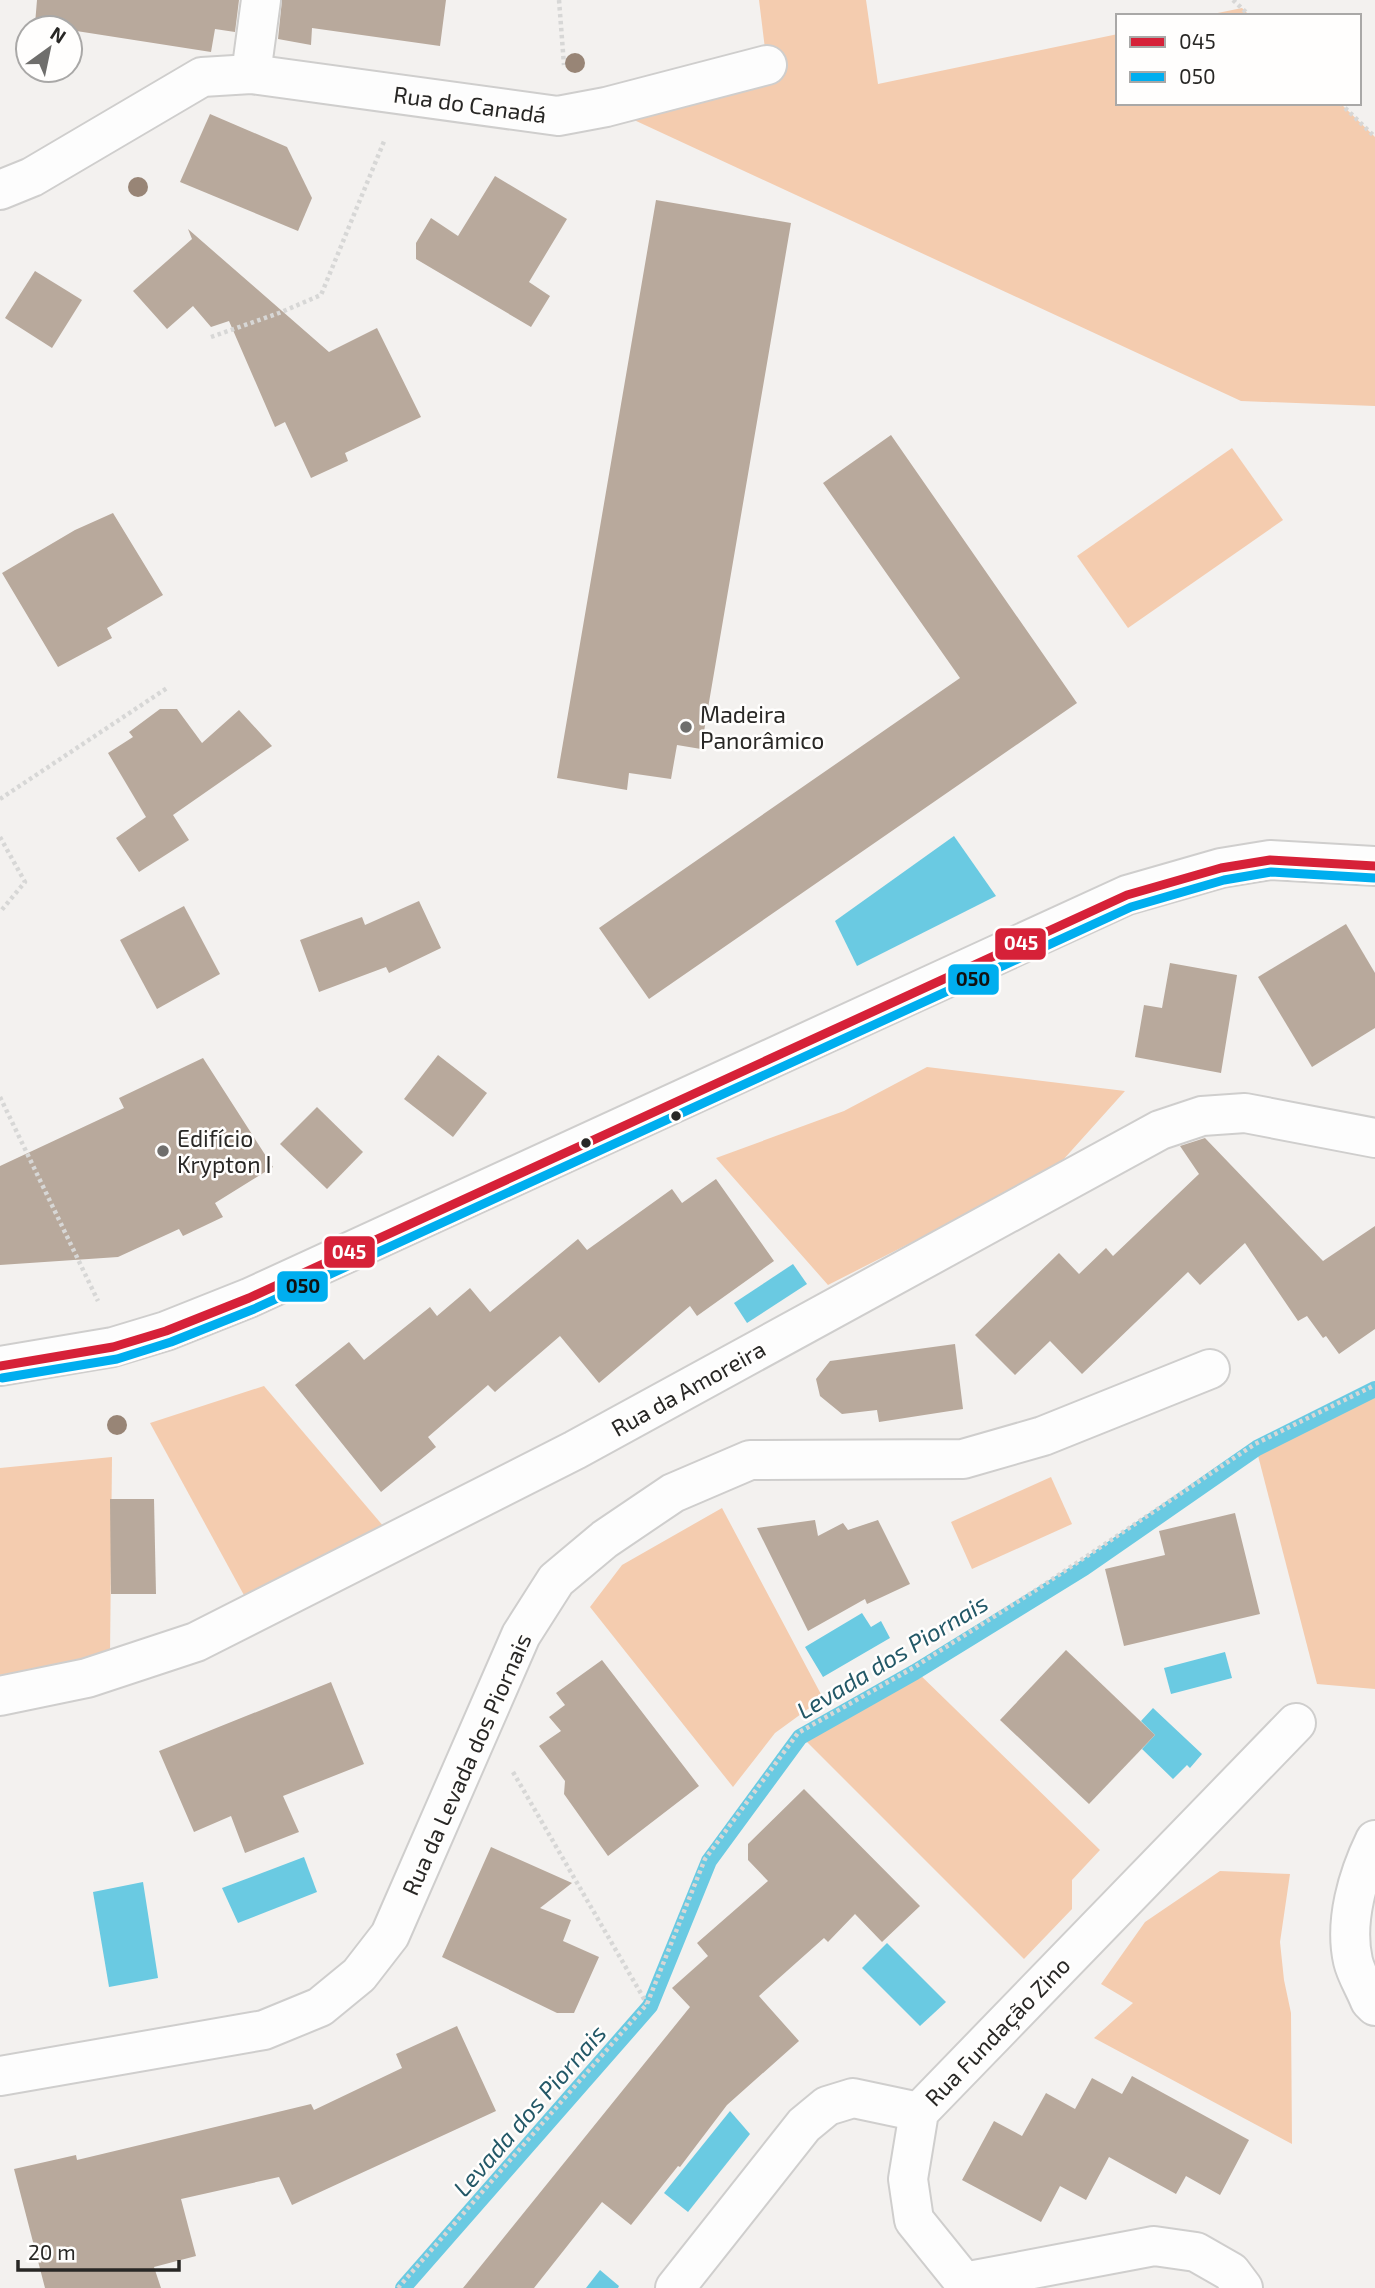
<svg xmlns="http://www.w3.org/2000/svg" width="1375" height="2288" font-family="'Exo 2',sans-serif">
<rect width="100%" height="100%" fill="#f3f1ef"/>
<!-- green -->
<g fill="#f4ccaf">
<path d="M759 0H866L878 84 1118 34V103H1340L1375 137V406L1241 401 606 107 767 65Z"/>
<path d="M1242 8 1250 16H1203Z"/>
<path d="M1232 448 1283 520 1128 628 1077 556Z"/>
<path d="M927 1067 1125 1091 1054 1170 828 1285 716 1158 844 1111Z"/>
<path d="M1375 1385V1689L1317 1684 1255 1444Z"/>
<path d="M264 1386 390 1534 245 1597 150 1423Z"/>
<path d="M112 1457 110 1656 0 1675V1468Z"/>
<path d="M1051 1477 1072 1524 972 1569 951 1522Z"/>
<path d="M722 1508 823 1698 775 1733 733 1787 590 1607 622 1565Z"/>
<path d="M913 1668 1100 1850 1072 1880V1909L1024 1959 798 1733Z"/>
<path d="M1220 1871 1290 1874 1280 1942 1284 1980 1291 2013 1292 2144 1094 2038 1133 2003 1101 1984 1145 1922Z"/>
</g>
<!-- water -->
<g fill="#6acae2">
<path d="M954 836 996 896 857 966 835 921Z"/>
<path d="M793 1264 807 1284 747 1323 734 1303Z"/>
<path d="M862 1613 871 1627 881 1621 890 1638 823 1677 805 1647Z"/>
<path d="M1225 1652 1232 1678 1171 1694 1164 1668Z"/>
<path d="M1153 1708 1202 1754 1190 1768 1187 1765 1173 1779 1142 1749 1155 1735 1141 1721Z"/>
<path d="M304 1857 317 1892 238 1923 222 1888Z"/>
<path d="M143 1882 158 1978 109 1987 93 1892Z"/>
<path d="M887 1943 946 2002 920 2026 862 1968Z"/>
<path d="M730 2111 750 2134 688 2212 664 2193Z"/>
<path d="M600 2270 619 2286 618 2288H586Z"/>
</g>
<g fill="none" stroke-linecap="round" stroke-linejoin="round">
<!-- stream -->
<path stroke="#6acae2" stroke-width="16" d="M403 2288 650 2006 709 1861 800 1737 915 1672 1084 1568 1257 1448 1375 1389"/>
</g>
<!-- building -->
<g fill="#b8a99c">
<path d="M37 0H239L235 32 215 29 211 52 70 30V28L35 24Z"/>
<path d="M282 0H446L440 46 312 28 311 45 278 39Z"/>
<path d="M210 114 287 147 312 198 298 231 180 182Z"/>
<path d="M495 176 567 219 529 282 550 296 531 327 416 259V243L431 218 458 236Z"/>
<path d="M656 200 791 223 701 749 677 745 671 779 629 773 627 790 557 778Z"/>
<path d="M188 229 329 352 377 328 421 417 345 453 348 461 311 478 285 422 275 427 229 321 211 327 193 306 167 329 133 291 192 239Z"/>
<path d="M35 271 82 300 52 348 5 318Z"/>
<path d="M891 435 1077 703 649 999 599 928 960 678 823 483Z"/>
<path d="M113 513 163 595 107 628 112 638 58 667 2 573 75 530Z"/>
<path d="M160 709H177L202 743 239 710 272 746 173 815 189 840 139 872 116 838 146 817 108 753 133 737 129 732Z"/>
<path d="M419 901 441 948 389 973 386 967 319 992 300 940 362 917 365 925Z"/>
<path d="M184 906 220 974 157 1009 120 940Z"/>
<path d="M1346 924 1375 973V1028L1312 1067 1258 977Z"/>
<path d="M1170 963 1237 975 1221 1073 1135 1057 1144 1005 1162 1008Z"/>
<path d="M438 1055 487 1093 453 1137 404 1099Z"/>
<path d="M203 1058 273 1167 215 1203 223 1217 183 1236 179 1229 118 1257 0 1265V1166L124 1108 119 1098Z"/>
<path d="M317 1107 363 1152 327 1189 280 1144Z"/>
<path d="M1205 1138 1323 1261 1375 1226V1329L1339 1354 1326 1336 1323 1338 1307 1316 1298 1321 1245 1243 1200 1285 1188 1272 1082 1374 1050 1341 1015 1375 975 1335 1059 1253 1079 1274 1106 1248 1113 1256 1199 1174 1180 1146Z"/>
<path d="M716 1179 774 1261 697 1316 690 1306 599 1383 560 1336 495 1392 488 1385 428 1437 436 1447 381 1492 295 1385 349 1342 364 1360 430 1307 437 1316 470 1288 490 1312 578 1239 587 1250 672 1189 682 1203Z"/>
<path d="M955 1344 963 1409 879 1422 877 1410 842 1414 820 1396 816 1379 830 1361Z"/>
<path d="M110 1499H154L156 1594H111Z"/>
<path d="M1235 1513 1260 1614 1124 1646 1105 1569 1165 1555 1159 1531Z"/>
<path d="M815 1520 818 1536 843 1523 848 1530 878 1520 910 1584 867 1604 865 1599 808 1631 757 1528Z"/>
<path d="M1066 1650 1155 1735 1089 1804 1000 1720Z"/>
<path d="M602 1660 699 1786 608 1856 564 1794 565 1781 539 1746 561 1731 549 1717 565 1705 556 1693Z"/>
<path d="M331 1682 364 1764 283 1796 299 1832 245 1853 231 1816 194 1832 159 1751Z"/>
<path d="M804 1789 920 1906 882 1942 855 1914 828 1942 824 1938 759 1996 799 2041 727 2105 680 2167 678 2166 631 2225 602 2202 534 2288H463L690 2007 672 1988 708 1956 697 1943 768 1881 748 1860V1844Z"/>
<path d="M491 1847 572 1883 540 1908 571 1920 563 1941 599 1957 574 2013H557L442 1957Z"/>
<path d="M457 2026 496 2111 292 2205 279 2177 181 2199 196 2256 154 2267 161 2288H45L14 2169 76 2155 77 2160 311 2104 314 2110 402 2068 396 2054Z"/>
<path d="M1132 2076 1249 2140 1220 2195 1186 2176 1176 2194 1109 2157 1086 2200 1060 2186 1041 2222 962 2180 994 2121 1022 2136 1046 2093 1075 2109 1092 2078 1122 2094Z"/>
</g>
<g fill="none" stroke-linecap="round" stroke-linejoin="round">
<!-- street casing -->
<g stroke="#cfcecd" stroke-width="42">
<g id="street">
<path d="M251 74 261 0"/>
<path d="M0 190 32 177 202 77 251 74 558 116 606 107 767 65"/>
<path d="M0 1696 87 1678 196 1642 575 1450 1160 1130 1202 1116 1245 1113 1375 1138"/>
<path d="M1375 1840C1358 1875 1344 1921 1353 1961 1356 1974 1365 1988 1370 2001L1375 2006"/>
<path d="M0 2076 264 2030 320 2007 359 1975 390 1935 521 1635 556 1580 605 1539 673 1493 750 1460 963 1459 1043 1436 1210 1369"/>
<path d="M964 2282 914 2220 908 2179 919 2112 1296 1723"/>
<path d="M964 2282 1154 2246 1196 2252 1231 2272 1243 2288"/>
<path d="M675 2288 804 2125 827 2106 853 2098 919 2112"/>
</g>
</g>
<!-- secondary casing -->
<g stroke="#cfcecd" stroke-width="42">
<path id="secondary" d="M0 1366 113 1347 166 1331 249 1298 1127 895 1221 868 1270 860 1375 866"/>
</g>
<!-- path -->
<g stroke="#d7d7d6" stroke-width="4.5" stroke-dasharray="3.5 3.5" stroke-linecap="butt">
<path d="M559 0 564 65"/>
<path d="M1233 0 1250 16"/>
<path d="M1340 103 1375 137"/>
<path d="M211 337 279 313 321 295 385 139"/>
<path d="M0 799 167 688"/>
<path d="M0 837 25 882 0 912"/>
<path d="M0 1097 98 1301"/>
<path d="M513 1772 647 2004"/>
<path d="M398 2288 647 2004 705 1859 798 1733 913 1668 1036 1590 1255 1444 1375 1385"/>
</g>
<!-- street -->
<use href="#street" stroke="#fdfdfd" stroke-width="38"/>
<!-- secondary -->
<use href="#secondary" stroke="#fdfdfd" stroke-width="38"/>
<!-- bus-1 casing -->
<g stroke="#fffefd" stroke-width="14">
<path id="bus-1" d="M0 1366 113 1347 166 1331 249 1298 1127 895 1221 868 1270 860 1375 866"/>
</g>
<!-- bus-2 casing -->
<g stroke="#fffefd" stroke-width="14">
<path id="bus-2" d="M2 1378 117 1359 171 1342 254 1309 1131 907 1224 880 1271 872 1374 878"/>
</g>
<!-- bus-1 -->
<use href="#bus-1" stroke="#d62138" stroke-width="9"/>
<!-- bus-2 -->
<use href="#bus-2" stroke="#00aeef" stroke-width="9"/>
</g>
<!-- trees -->
<g fill="#988576">
<circle cx="575" cy="63" r="10"/>
<circle cx="138" cy="187" r="10"/>
<circle cx="117" cy="1425" r="10"/>
</g>
<!-- markers -->
<g fill="#6f6e6c" stroke="#fffefd" stroke-width="2.5">
<circle cx="686" cy="727" r="7"/>
<circle cx="163" cy="1151" r="7"/>
</g>
<g fill="#282725" stroke="#fffefd" stroke-width="2.5">
<circle cx="676" cy="1116" r="6"/>
<circle cx="586" cy="1143" r="6"/>
</g>
<g text-anchor="middle" dominant-baseline="central" stroke-width="5" stroke-linejoin="round" paint-order="stroke">
<!-- street labels -->
<g font-size="23" fill="#282725" stroke="#fffefd">
<text transform="translate(470 104) rotate(8)">Rua do Canadá</text>
<text transform="translate(688 1388) rotate(-29)">Rua da Amoreira</text>
<text transform="translate(466 1764) rotate(-66)">Rua da Levada dos Piornais</text>
<text transform="translate(997 2031) rotate(-46)">Rua Fundação Zino</text>
</g>
<!-- poi labels -->
<g font-size="23" fill="#282725" stroke="#fffefd" text-anchor="start">
<text x="700" y="714">Madeira<tspan x="700" dy="26">Panorâmico</tspan></text>
<text x="177" y="1138">Edifício<tspan x="177" dy="26">Krypton I</tspan></text>
</g>
<!-- water labels -->
<g font-size="24" font-style="italic" fill="#235867" stroke="#fffefd">
<text transform="translate(892 1656) rotate(-31)">Levada dos Piornais</text>
<text transform="translate(529 2110) rotate(-49)">Levada dos Piornais</text>
</g>
</g>
<g stroke="#fffefd" stroke-width="2.5">
<rect x="994" y="927" width="53" height="34" rx="7" fill="#d62138"/>
<rect x="947" y="963" width="53" height="33" rx="7" fill="#00aeef"/>
<rect x="323" y="1235" width="53" height="34" rx="7" fill="#d62138"/>
<rect x="276" y="1270" width="53" height="33" rx="7" fill="#00aeef"/>
</g>
<g font-size="19" text-anchor="middle" font-weight="bold" fill="#fff">
<text x="1021" y="950">045</text>
<text x="349" y="1259">045</text>
</g>
<g font-size="19" text-anchor="middle" font-weight="bold" fill="#111">
<text x="973" y="986">050</text>
<text x="303" y="1293">050</text>
</g>
<!-- legend -->
<rect x="1116" y="14" width="245" height="91" fill="#fffefd" stroke="#a9a8a7" stroke-width="2"/>
<rect x="1130" y="37" width="35" height="10" fill="#d62138" stroke="#a9a8a7" stroke-width="2"/>
<text x="1179" y="49" font-size="21" fill="#282725">045</text>
<rect x="1130" y="72" width="35" height="10" fill="#00aeef" stroke="#a9a8a7" stroke-width="2"/>
<text x="1179" y="84" font-size="21" fill="#282725">050</text>
<!-- north arrow -->
<g transform="translate(49 49) rotate(33)"><circle r="33" fill="#fffefd" stroke="#a9a8a7" stroke-width="2"/>
<path d="M0-5L12 26L0 18L-12 26Z" fill="#6f6e6c"/>
<text y="-10" font-size="19" font-weight="bold" text-anchor="middle" fill="#282725">N</text>
</g>
<!-- scale -->
<path d="M18 2260v10h161v-10" fill="none" stroke="#282725" stroke-width="3.5"/>
<text x="28" y="2260" font-size="21" fill="#282725" stroke="#fffefd" stroke-width="5" paint-order="stroke">20 m</text>
</svg>
